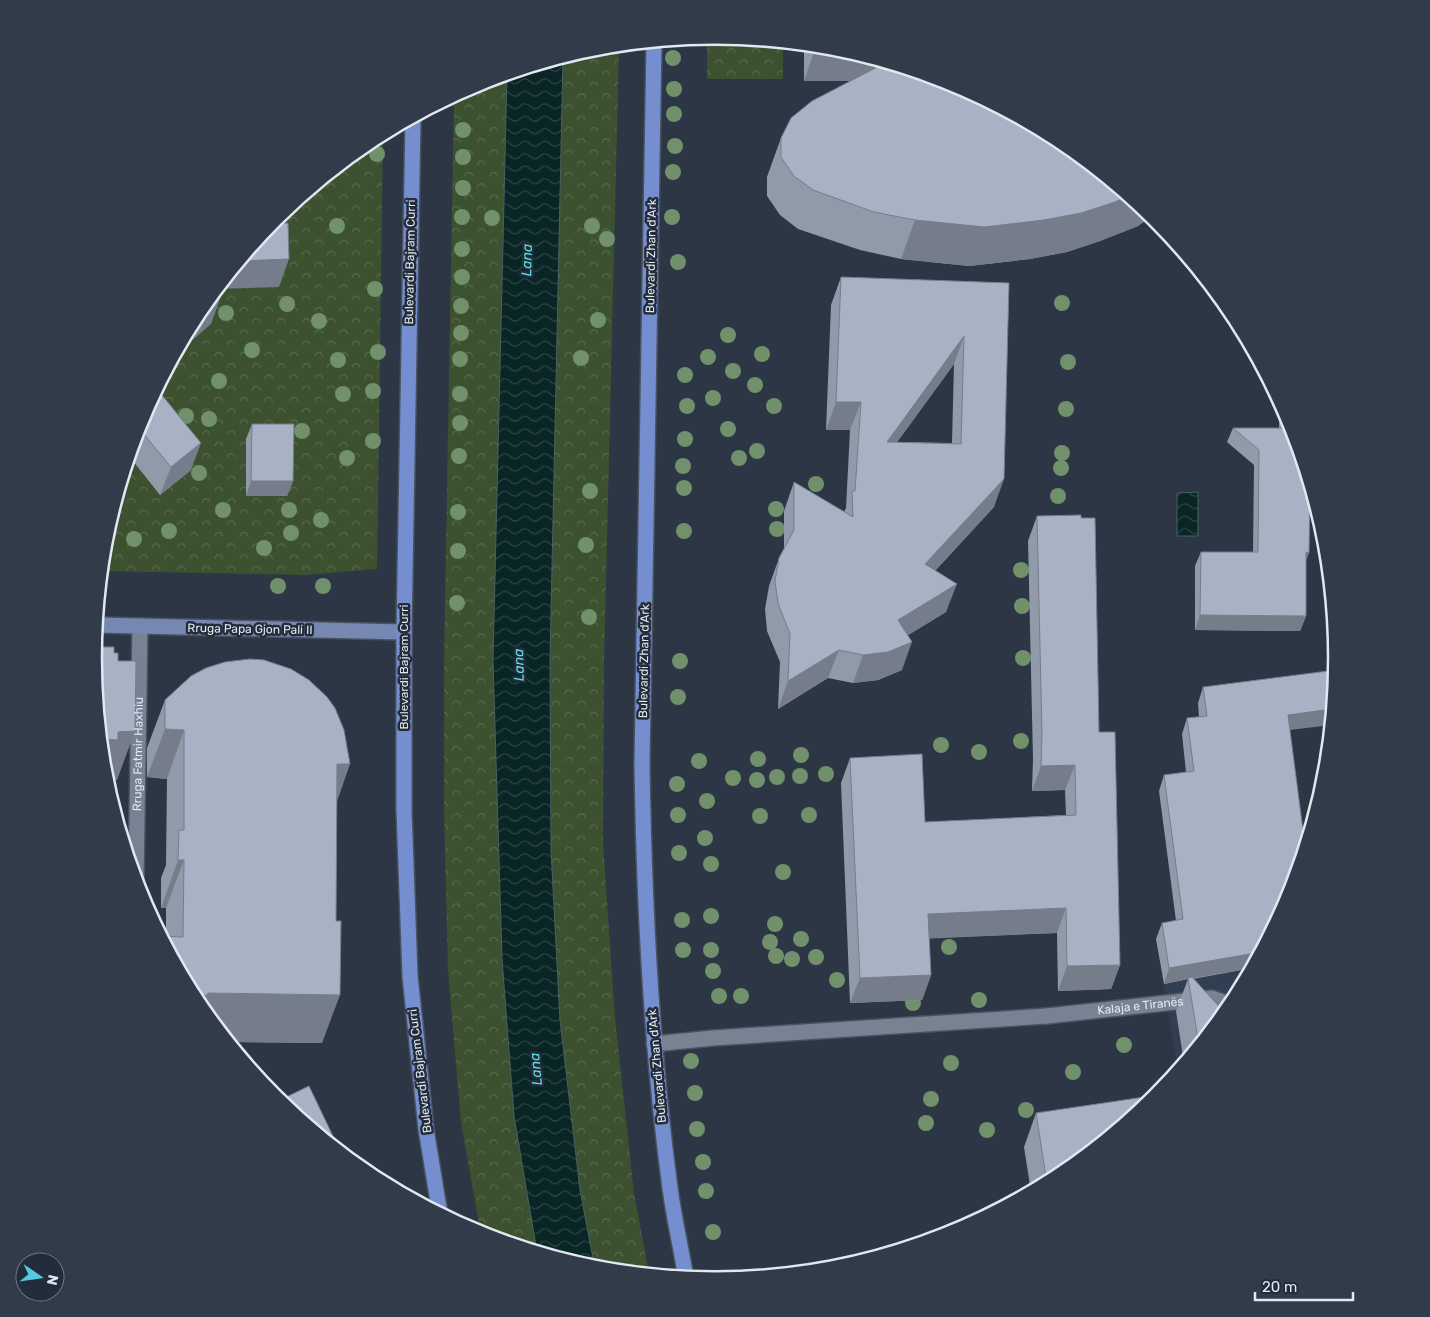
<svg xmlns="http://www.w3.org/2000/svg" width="1430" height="1317" font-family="Rubik,sans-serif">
<defs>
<pattern id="park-crowns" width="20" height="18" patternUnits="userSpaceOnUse" patternTransform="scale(1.25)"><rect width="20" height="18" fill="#3c5130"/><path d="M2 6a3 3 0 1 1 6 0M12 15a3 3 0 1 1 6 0" fill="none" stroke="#586a4e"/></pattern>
<pattern id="water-waves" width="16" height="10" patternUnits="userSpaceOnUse" patternTransform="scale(1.25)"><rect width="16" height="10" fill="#092525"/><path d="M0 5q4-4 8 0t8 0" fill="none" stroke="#2d4545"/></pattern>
</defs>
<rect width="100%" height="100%" fill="#2c3644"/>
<!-- built -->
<path fill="#323f53" d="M1277 921 1232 1004 1178 1070 1156 939Z"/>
<!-- park -->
<g fill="url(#park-crowns)">
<path d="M715 36 783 43V79H707V37Z"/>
<path d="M619 46 604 664 603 843 615 1018 634 1193 649 1274 595 1269 580 1190 560 1020 551 850 550 661 563 57 594 48Z"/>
<path d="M507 74 493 660 502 959 514 1116 537 1252 481 1235 461 1122 448 971 444 811V661L454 96 477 84Z"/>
<path d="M383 134 377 569 306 575 101 571 105 537 140 420 198 313 275 218 370 141Z"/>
</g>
<!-- water -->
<g fill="url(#water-waves)" stroke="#4a6062">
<path d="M563 57 550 661 551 850 560 1020 580 1190 595 1269 537 1252 514 1116 502 959 493 660 507 74Z"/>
<path d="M1198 492V536H1177V493Z"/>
</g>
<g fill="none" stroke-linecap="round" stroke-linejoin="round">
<!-- lane casing -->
<g stroke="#49525e" stroke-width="18">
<path id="lane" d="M654 1044 713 1038 1047 1016"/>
</g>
<!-- street casing -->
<g stroke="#49525e" stroke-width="18">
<g id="street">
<path id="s1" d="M136 882 140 626"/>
<path id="s2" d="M1047 1016 1212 998 1232 1005"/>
</g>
</g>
<!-- secondary casing -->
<g stroke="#49525e" stroke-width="18">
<path id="secondary" d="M96 625 404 632"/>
</g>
<!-- primary casing -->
<g stroke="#49525e" stroke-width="18">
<g id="primary">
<path d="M654 42 642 763C644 905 651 1047 670 1188 674 1218 681 1248 686 1278"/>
<path d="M413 118 404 632V810L410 976 426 1129 440 1214"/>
</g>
</g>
<!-- lane -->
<use href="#lane" stroke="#778293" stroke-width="15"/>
<!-- street -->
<use href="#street" stroke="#778293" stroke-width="15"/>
<!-- secondary -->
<use href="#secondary" stroke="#7688b1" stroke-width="15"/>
<!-- primary -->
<use href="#primary" stroke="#748ed0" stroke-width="15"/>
</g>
<!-- trees -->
<g fill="#71906c">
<circle cx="673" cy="58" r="8"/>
<circle cx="674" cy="89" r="8"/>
<circle cx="674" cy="114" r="8"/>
<circle cx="463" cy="130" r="8"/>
<circle cx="675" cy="146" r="8"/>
<circle cx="377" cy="154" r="8"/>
<circle cx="463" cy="157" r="8"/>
<circle cx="673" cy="172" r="8"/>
<circle cx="463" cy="188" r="8"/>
<circle cx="462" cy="217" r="8"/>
<circle cx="672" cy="217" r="8"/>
<circle cx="492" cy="218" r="8"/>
<circle cx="337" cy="226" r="8"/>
<circle cx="592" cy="226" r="8"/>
<circle cx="607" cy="239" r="8"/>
<circle cx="462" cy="249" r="8"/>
<circle cx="678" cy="262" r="8"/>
<circle cx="462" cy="277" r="8"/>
<circle cx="375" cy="289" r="8"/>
<circle cx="1062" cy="303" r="8"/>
<circle cx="287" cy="304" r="8"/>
<circle cx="461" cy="306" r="8"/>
<circle cx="226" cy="313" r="8"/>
<circle cx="598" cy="320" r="8"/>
<circle cx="319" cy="321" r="8"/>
<circle cx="461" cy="333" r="8"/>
<circle cx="728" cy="335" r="8"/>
<circle cx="252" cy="350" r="8"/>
<circle cx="378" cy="352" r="8"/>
<circle cx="762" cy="354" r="8"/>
<circle cx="708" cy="357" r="8"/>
<circle cx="581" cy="358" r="8"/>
<circle cx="460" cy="359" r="8"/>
<circle cx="338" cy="360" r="8"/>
<circle cx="1068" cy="362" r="8"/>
<circle cx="733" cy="371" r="8"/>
<circle cx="685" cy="375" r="8"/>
<circle cx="219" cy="381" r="8"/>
<circle cx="755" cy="385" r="8"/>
<circle cx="373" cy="391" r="8"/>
<circle cx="343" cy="394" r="8"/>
<circle cx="460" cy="394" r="8"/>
<circle cx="713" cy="398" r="8"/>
<circle cx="687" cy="406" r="8"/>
<circle cx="774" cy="406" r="8"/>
<circle cx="1066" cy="409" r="8"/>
<circle cx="186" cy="416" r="8"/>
<circle cx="209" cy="419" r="8"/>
<circle cx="460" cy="423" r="8"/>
<circle cx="728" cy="429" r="8"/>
<circle cx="302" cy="431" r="8"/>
<circle cx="685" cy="439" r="8"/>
<circle cx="373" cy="441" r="8"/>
<circle cx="757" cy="451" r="8"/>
<circle cx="1062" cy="453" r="8"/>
<circle cx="459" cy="456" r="8"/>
<circle cx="347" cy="458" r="8"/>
<circle cx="739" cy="458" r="8"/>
<circle cx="683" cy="466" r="8"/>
<circle cx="1061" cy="468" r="8"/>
<circle cx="199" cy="473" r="8"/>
<circle cx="816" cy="484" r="8"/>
<circle cx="684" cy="488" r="8"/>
<circle cx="590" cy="491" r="8"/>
<circle cx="1058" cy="496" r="8"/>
<circle cx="776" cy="509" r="8"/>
<circle cx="223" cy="510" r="8"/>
<circle cx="289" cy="510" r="8"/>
<circle cx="458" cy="512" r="8"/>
<circle cx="321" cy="520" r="8"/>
<circle cx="777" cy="529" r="8"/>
<circle cx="169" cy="531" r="8"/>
<circle cx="684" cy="531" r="8"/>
<circle cx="291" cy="533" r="8"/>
<circle cx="134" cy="539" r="8"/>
<circle cx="586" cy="545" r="8"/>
<circle cx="264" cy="548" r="8"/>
<circle cx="458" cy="551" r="8"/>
<circle cx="1021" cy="570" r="8"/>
<circle cx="278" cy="586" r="8"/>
<circle cx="323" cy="586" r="8"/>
<circle cx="457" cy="603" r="8"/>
<circle cx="1022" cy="606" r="8"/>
<circle cx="589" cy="617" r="8"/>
<circle cx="1023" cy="658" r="8"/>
<circle cx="680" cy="661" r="8"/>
<circle cx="678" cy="697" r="8"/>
<circle cx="1021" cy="741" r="8"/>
<circle cx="941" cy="745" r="8"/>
<circle cx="979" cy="752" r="8"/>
<circle cx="801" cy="755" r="8"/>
<circle cx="758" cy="759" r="8"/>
<circle cx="699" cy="761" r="8"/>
<circle cx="826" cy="774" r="8"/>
<circle cx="800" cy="776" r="8"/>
<circle cx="777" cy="777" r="8"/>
<circle cx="733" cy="778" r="8"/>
<circle cx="757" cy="780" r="8"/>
<circle cx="677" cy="784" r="8"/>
<circle cx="707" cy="801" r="8"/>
<circle cx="678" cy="815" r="8"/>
<circle cx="809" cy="815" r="8"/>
<circle cx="760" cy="816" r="8"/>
<circle cx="705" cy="838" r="8"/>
<circle cx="679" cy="853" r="8"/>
<circle cx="711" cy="864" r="8"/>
<circle cx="783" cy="872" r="8"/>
<circle cx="711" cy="916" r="8"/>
<circle cx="682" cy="920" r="8"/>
<circle cx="775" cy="924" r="8"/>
<circle cx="801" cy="939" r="8"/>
<circle cx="770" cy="942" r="8"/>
<circle cx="949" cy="947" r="8"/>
<circle cx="683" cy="950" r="8"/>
<circle cx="711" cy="950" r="8"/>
<circle cx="776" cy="956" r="8"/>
<circle cx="816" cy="957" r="8"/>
<circle cx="792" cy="959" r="8"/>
<circle cx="713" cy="971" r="8"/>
<circle cx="837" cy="980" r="8"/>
<circle cx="719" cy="996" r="8"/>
<circle cx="741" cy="996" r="8"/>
<circle cx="979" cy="1000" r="8"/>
<circle cx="913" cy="1003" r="8"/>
<circle cx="1124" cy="1045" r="8"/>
<circle cx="691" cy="1061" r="8"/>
<circle cx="951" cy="1063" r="8"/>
<circle cx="1073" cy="1072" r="8"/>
<circle cx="695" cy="1093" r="8"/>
<circle cx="931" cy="1099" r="8"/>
<circle cx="1026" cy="1110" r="8"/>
<circle cx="926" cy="1123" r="8"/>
<circle cx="697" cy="1129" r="8"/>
<circle cx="987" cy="1130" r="8"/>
<circle cx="703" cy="1162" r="8"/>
<circle cx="706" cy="1191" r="8"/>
<circle cx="713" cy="1232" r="8"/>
</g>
<!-- wall -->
<g fill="#909aa9" fill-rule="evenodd">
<path d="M804 45 837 48 1061 141 1152 216 1138 226 1100 241 1067 252 1030 259 969 266 901 259 860 250 798 229 780 215 767 196V177L781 138 850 81H804Z"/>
<path d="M841 277 1009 283 994 507 935 571 946 612 908 635 902 670 878 680 853 683 828 678 778 709 780 662 767 631 765 609 769 586 779 558 784 549V511L794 482 844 512 846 508 850 430H826L831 305ZM954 364 952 443 897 442Z"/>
<path d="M1280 401 1290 421 1315 504H1310L1306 562V616L1300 631 1195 630V566L1201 552H1253L1254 465 1227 442 1233 428H1279Z"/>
<path d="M140 420 191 470 160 495 129 456Z"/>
<path d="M252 424 293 481 287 496H246V439Z"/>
<path d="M1037 516 1099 732 1120 965 1111 989 1058 991 1057 933 929 938 931 975 922 1000 850 1003 841 783 850 758 925 822 1066 815 1065 790 1032 791 1033 759 1028 541Z"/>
<path d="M1203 687 1290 730 1252 968 1193 979 1225 1013 1184 1063 1176 1011 1188 979 1164 984 1156 939 1162 923 1176 921 1159 791 1164 775 1186 772 1182 734 1187 718 1199 717 1198 703Z"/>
<path d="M165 700 337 802 322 1043 229 1042 197 1004 161 936H166V908H161V878L166 865 167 779 147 777V748Z"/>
<path d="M1036 1113 1060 1176 1031 1192 1024 1147Z"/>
</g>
<!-- shaded-wall -->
<g fill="#757d8a">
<path d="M816 46 837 48 912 71 909 81H804Z"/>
<path d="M1128 196 1152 216 1138 226 1100 241 1067 252 1030 259 969 266 901 259 915 220Z"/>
<path d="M289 259 279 287 217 289 240 261Z"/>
<path d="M221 296 211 324 188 344 172 371H166L181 344 198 317Z"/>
<path d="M964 336 954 364 877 470 887 442Z"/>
<path d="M836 402H861L850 430H826Z"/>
<path d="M201 443 191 470 160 495 171 467Z"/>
<path d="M1004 479 994 507 915 592 925 564Z"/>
<path d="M251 481H293L287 496H246Z"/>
<path d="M1310 489H1311L1315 504H1304Z"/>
<path d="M1306 552 1309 553 1304 567Z"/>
<path d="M957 584 946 612 887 648 898 620Z"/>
<path d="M1200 615 1306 616 1300 631 1195 630Z"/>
<path d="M912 642 902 670 878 680 853 683 863 655Z"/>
<path d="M839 650 828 678 778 709 788 681Z"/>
<path d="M1332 709 1331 725 1282 731 1288 715Z"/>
<path d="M165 729 184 730 167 779 147 777Z"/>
<path d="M135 731 117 780H105L101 744 103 739 118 732Z"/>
<path d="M337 764H350L333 813Z"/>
<path d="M1075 765 1065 790 1032 791 1041 766Z"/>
<path d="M178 860H184L166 908H161Z"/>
<path d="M1066 908 1057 933 919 939 928 914Z"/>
<path d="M1261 952 1252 968 1188 979V978V979L1164 984 1169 968Z"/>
<path d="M1120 965 1111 989 1058 991 1067 966Z"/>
<path d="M931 975 922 1000 850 1003 860 978Z"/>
<path d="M208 993 340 995 322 1043 229 1042 197 1004 193 995Z"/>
</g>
<!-- building -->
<g fill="#a7b3c5" stroke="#757d8a" fill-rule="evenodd">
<path d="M885 63 953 84 1061 141 1128 196 1115 202 1081 213 1044 220 984 227 915 220 874 212 813 190 794 176 781 157V138L791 118 812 101Z"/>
<path d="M288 223 289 259 240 261 271 224Z"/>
<path d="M841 277 1009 283 1004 479 925 564 957 584 898 620 912 642 888 652 863 655 839 650 788 681 790 634 778 603 775 581 779 558 794 530V482L853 517 852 491H855L861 402H836ZM964 336 961 444 887 442Z"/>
<path d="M222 283 221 296 198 317 182 344H181L198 313Z"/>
<path d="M157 389 201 443 171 467 138 427 140 420Z"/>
<path d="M1285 411 1290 421 1311 489H1310L1309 553 1306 552V616L1200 615 1201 552H1258L1259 450 1233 428H1285Z"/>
<path d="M252 424H294L293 481H251Z"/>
<path d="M1081 515V518H1095L1099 732H1115L1120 965 1067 966 1066 908 928 914 931 975 860 978 850 758 922 754 925 822 1076 815 1075 765 1041 766 1042 734 1037 516Z"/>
<path d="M94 647H114V653H118V661H136L135 731 118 732V740L103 739V767L93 658Z"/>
<path d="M250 659 264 660 291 669 309 680 327 697 335 708 344 730 350 764H337L336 921H341L340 995 208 993 207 995H193L183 976V969H179L161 936 183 937 184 860H178L179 830H184V730L165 729V700L191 676 206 668 225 662Z"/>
<path d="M1336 670 1332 709 1288 715 1304 838 1308 837 1290 897 1261 952 1169 968 1162 923 1183 919 1164 775 1194 771 1187 718 1207 716 1203 687Z"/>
<path d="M1192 977 1225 1013 1199 1045 1188 978Z"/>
<path d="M309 1086 341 1153 278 1101Z"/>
<path d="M1158 1095 1155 1099 1060 1176 1047 1183 1036 1113Z"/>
</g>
<g text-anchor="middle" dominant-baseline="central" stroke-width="5" stroke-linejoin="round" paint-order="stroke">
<!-- street labels -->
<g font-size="12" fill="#e1e8f1" stroke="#222c3a">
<text transform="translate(651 256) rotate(-89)">Bulevardi Zhan d'Ark</text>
<text transform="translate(410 262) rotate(-89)">Bulevardi Bajram Curri</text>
<text transform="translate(250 629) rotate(1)">Rruga Papa Gjon Pali II</text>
<text transform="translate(644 661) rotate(-89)">Bulevardi Zhan d'Ark</text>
<text transform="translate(404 667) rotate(-90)">Bulevardi Bajram Curri</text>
<text stroke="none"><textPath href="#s1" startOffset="128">Rruga Fatmir Haxhiu</textPath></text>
<text stroke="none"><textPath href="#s2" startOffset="94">Kalaja e Tiranës</textPath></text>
<text transform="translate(657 1066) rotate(-95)">Bulevardi Zhan d'Ark</text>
<text transform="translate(420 1071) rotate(-97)">Bulevardi Bajram Curri</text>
</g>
<!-- water labels -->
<g font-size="14" font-style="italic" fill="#5fe2e2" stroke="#222c3a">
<text transform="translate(527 260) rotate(-89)">Lana</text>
<text transform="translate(519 665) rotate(-91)">Lana</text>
<text transform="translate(536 1069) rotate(-95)">Lana</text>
</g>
</g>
<!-- crop -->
<path d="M0 0H1430V1317H0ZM102 658a613 613 0 1 1 1226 0a613 613 0 1 1-1226 0Z" fill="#313b49" fill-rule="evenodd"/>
<path fill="none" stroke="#e1e8f1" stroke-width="2.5" d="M102 658a613 613 0 1 1 1226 0a613 613 0 1 1-1226 0Z"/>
<!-- north arrow -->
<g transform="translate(40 1277) rotate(103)"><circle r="24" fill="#222c3a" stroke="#6e7783"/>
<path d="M0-4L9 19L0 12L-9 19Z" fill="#56c9e1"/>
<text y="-8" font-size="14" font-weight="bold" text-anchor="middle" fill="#e1e8f1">N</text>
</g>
<!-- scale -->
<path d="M1255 1292v8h98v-8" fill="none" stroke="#e1e8f1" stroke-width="2.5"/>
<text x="1262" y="1292" font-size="15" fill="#e1e8f1" stroke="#222c3a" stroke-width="4" paint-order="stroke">20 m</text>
</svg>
